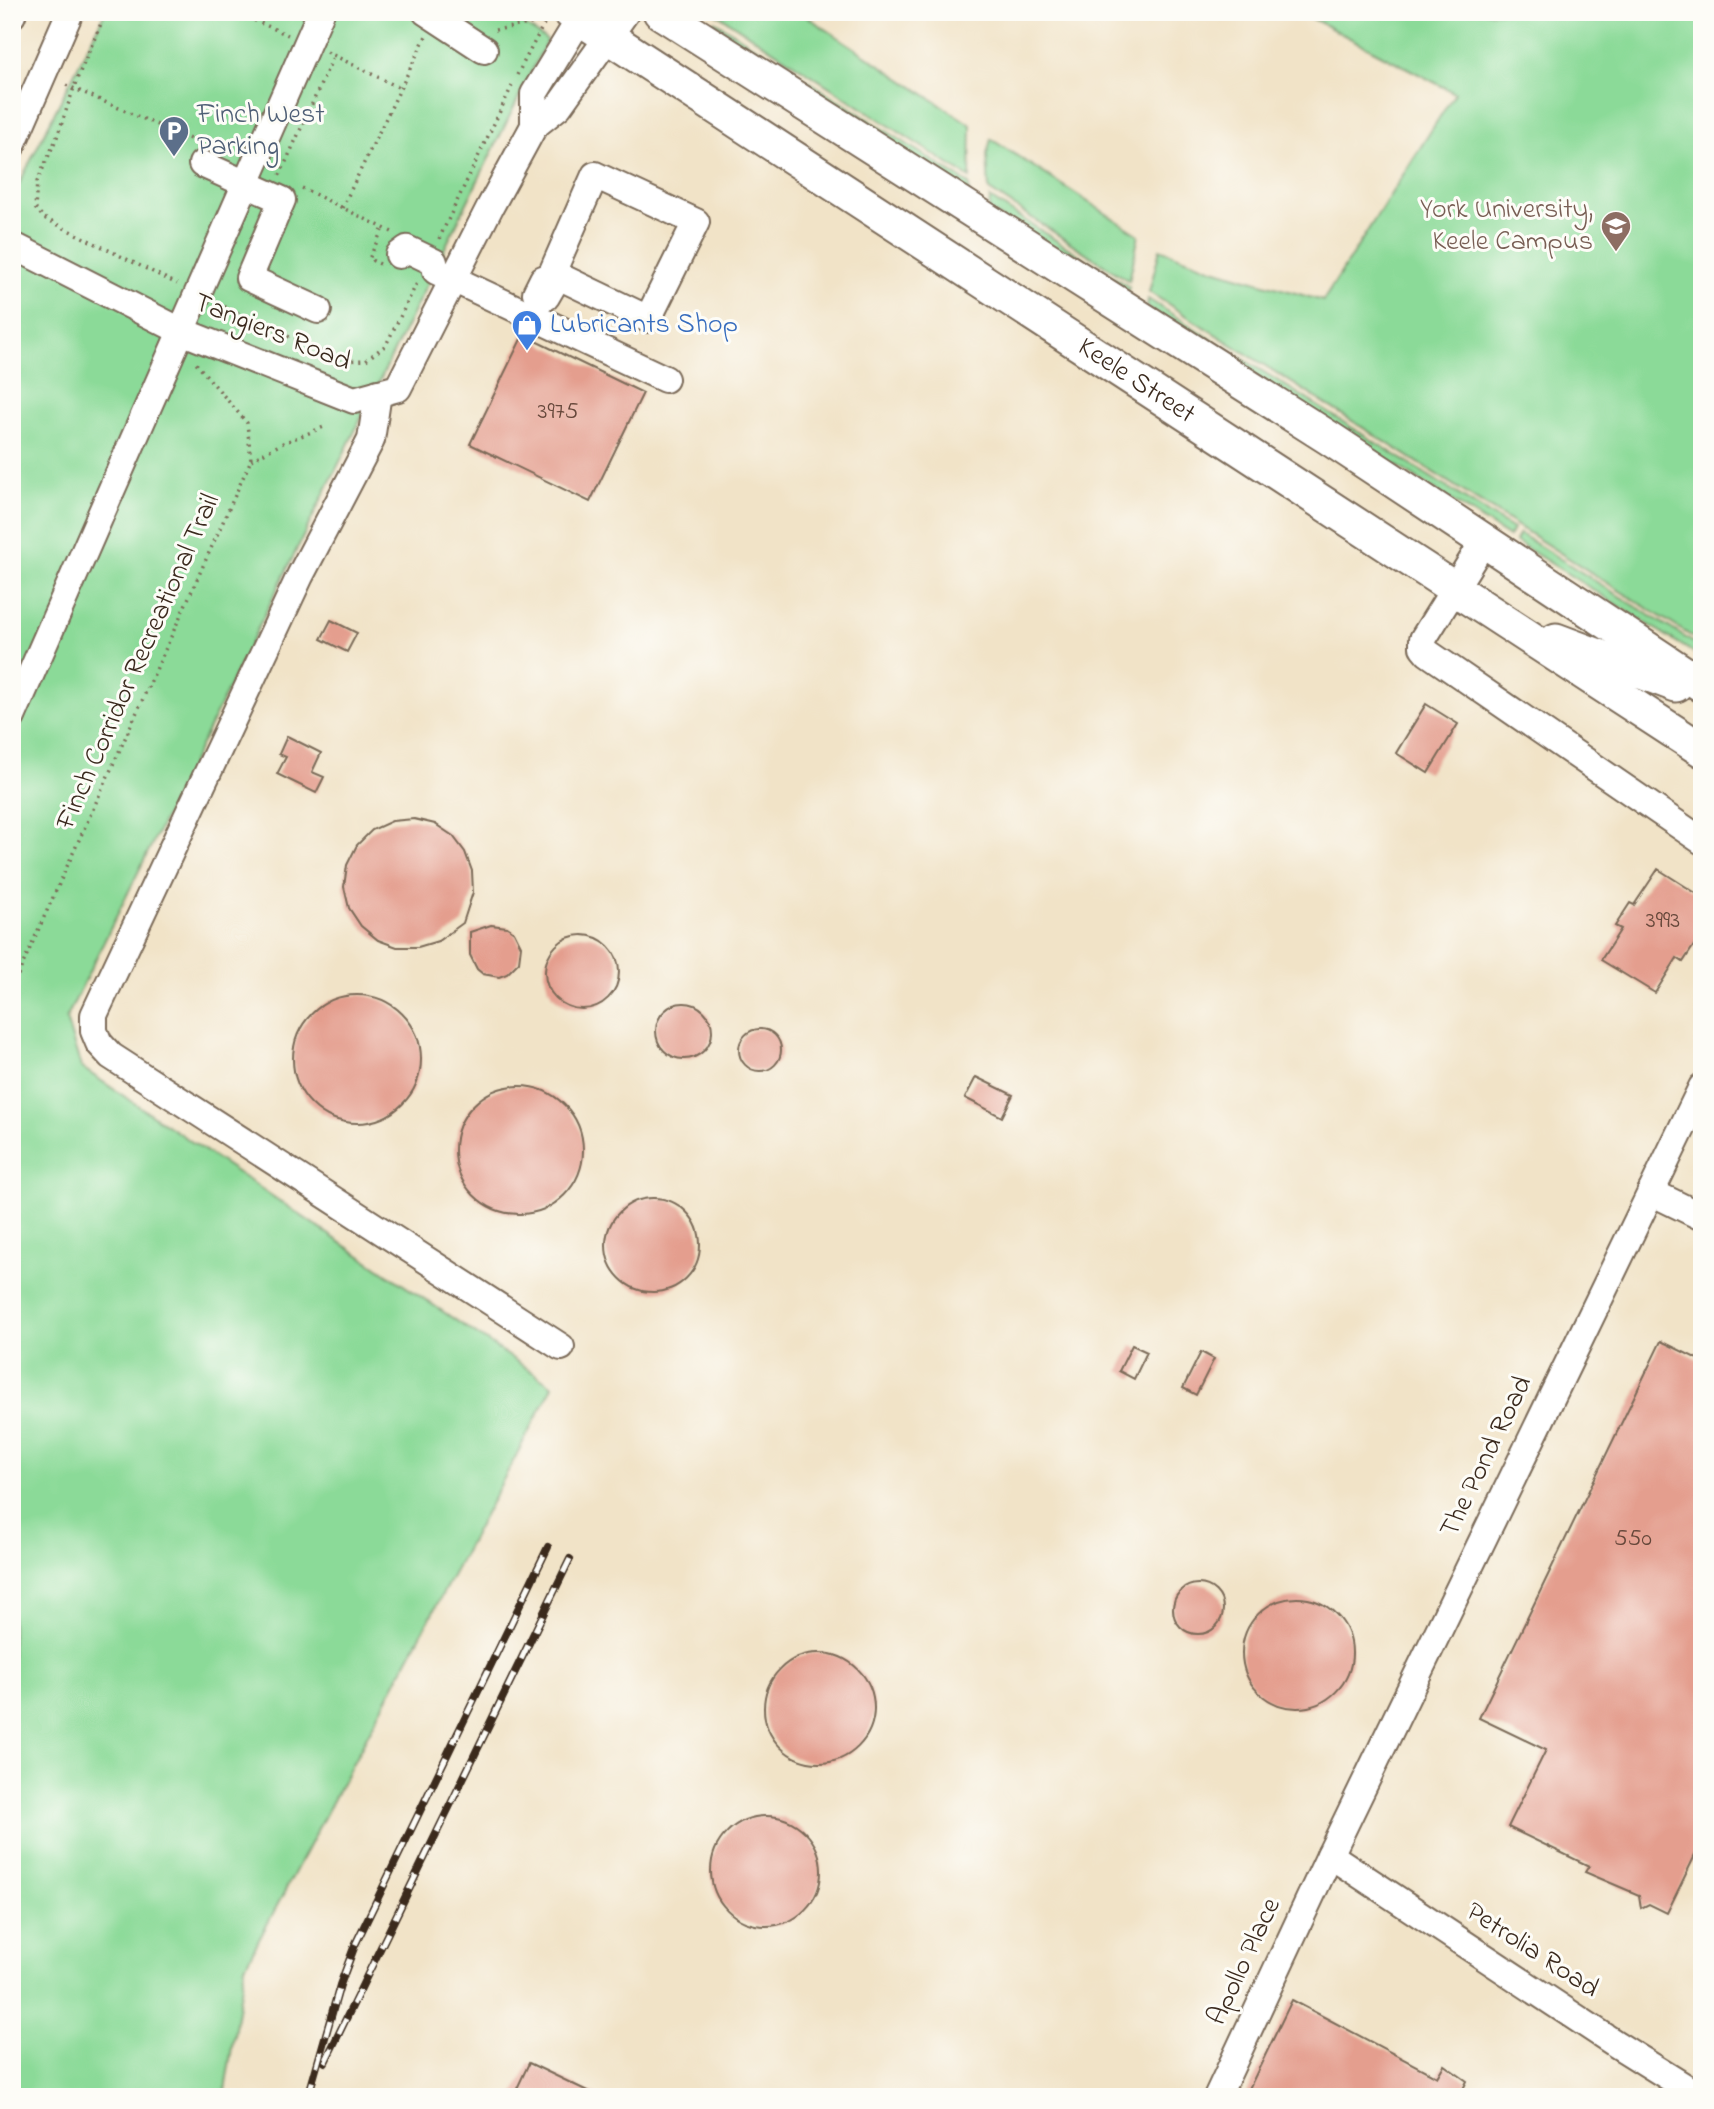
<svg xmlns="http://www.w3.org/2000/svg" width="1714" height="2109" font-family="'Indie Flower',sans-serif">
<rect width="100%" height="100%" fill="#fdfcf7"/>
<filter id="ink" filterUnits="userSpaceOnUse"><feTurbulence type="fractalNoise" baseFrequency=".0143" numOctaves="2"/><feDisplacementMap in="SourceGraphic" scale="14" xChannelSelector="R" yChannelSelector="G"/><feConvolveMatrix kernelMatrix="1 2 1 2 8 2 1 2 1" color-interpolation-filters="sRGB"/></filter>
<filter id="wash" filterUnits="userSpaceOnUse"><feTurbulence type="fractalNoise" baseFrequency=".00686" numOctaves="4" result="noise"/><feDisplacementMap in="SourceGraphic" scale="28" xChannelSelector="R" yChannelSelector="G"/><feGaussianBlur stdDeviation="1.57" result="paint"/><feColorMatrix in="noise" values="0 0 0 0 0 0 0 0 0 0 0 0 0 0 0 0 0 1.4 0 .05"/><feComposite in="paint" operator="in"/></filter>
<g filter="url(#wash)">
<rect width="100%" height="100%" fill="#f1e3c7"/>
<!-- green -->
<g fill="#8bda98" stroke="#63825b" stroke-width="2">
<path d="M105 12H505L547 40 66 1019 81 1067 553 1386 245 1966 224 2097H12V198Z"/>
<path d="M714 12H800L971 125 970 178Z"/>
<path d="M1300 12H1702V643L1149 292 1160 249 1213 269 1323 301 1455 93Z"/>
<path d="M715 21 969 184V197L777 73 713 22Z"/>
<path d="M991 139 1139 235 1129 281 989 190 987 154Z"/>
<path d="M990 198 1129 287 1126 299 989 210Z"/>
<path d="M1148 299 1513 529 1509 537 1147 307Z"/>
<path d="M1519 533 1702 648V658L1515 541Z"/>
</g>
<g id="blocks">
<!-- building -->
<g fill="#e49e8e">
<path d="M523 335 643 393 590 502 470 444Z"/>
<path d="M331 620 357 633 347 652 321 639Z"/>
<path d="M1426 704 1458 724 1428 773 1396 753Z"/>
<path d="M287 736 321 753 312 772 324 777 316 793 277 774 286 757 279 754Z"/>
<path d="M414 819 435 824 453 836 465 852 472 871 473 892 463 923 438 941 418 947H397L378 940 361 926 349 908 344 887 347 865 357 845 372 830 392 821Z"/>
<path d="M1658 869 1702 897V933L1683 962 1677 958 1655 993 1601 960 1621 929 1615 926 1630 903 1634 905Z"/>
<path d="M491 925 507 927 514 932 521 946 519 962 507 974 499 977 483 974 477 969 470 955V932Z"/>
<circle cx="582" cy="972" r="37"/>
<circle cx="357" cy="1059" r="64"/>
<circle cx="684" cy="1031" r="28"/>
<circle cx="760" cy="1050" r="21"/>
<path d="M976 1077 1013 1095 1002 1117 965 1098Z"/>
<circle cx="519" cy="1150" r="64"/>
<circle cx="653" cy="1245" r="47"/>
<path d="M1661 1341 1702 1361V1841L1667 1913 1649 1904 1641 1908 1639 1895 1585 1872 1589 1866 1508 1827 1546 1750 1479 1718Z"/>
<path d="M1132 1345 1147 1352 1134 1379 1119 1371Z"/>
<path d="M1201 1352 1214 1359 1196 1395 1183 1388Z"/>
<circle cx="1198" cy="1609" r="25"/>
<circle cx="1297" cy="1653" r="55"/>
<circle cx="819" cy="1708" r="55"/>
<circle cx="766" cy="1871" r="55"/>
<path d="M1292 2000 1437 2077 1444 2065 1467 2081 1459 2097H1245Z"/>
<path d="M529 2063 600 2097H513Z"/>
</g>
</g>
</g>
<g filter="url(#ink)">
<use href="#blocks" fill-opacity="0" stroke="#7b6b59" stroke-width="2"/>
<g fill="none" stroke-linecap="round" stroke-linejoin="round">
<!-- minor casing -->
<g stroke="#7b6b59" stroke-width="30">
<g id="minor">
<path d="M426 12 484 50"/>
<path d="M12 15 13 12"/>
<path d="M534 126V94L584 12"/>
<path d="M12 145 70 12"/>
<path d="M202 164 282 200 249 278 318 310"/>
<path d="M12 245 181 331 354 400 398 388 490 207 534 126 559 106 626 12"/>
<path d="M399 255 407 249 434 262 436 271 665 379"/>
<path d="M551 276 552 273 595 175 696 222 648 319 552 273"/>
<path d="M531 315 539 300 546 297 553 285 551 276 543 279 536 293 539 300"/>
<path d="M378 393 371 440 300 576 94 1015V1031L99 1043 111 1056 561 1347"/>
<path d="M1484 541 1423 639V647L1428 653 1702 841"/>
<path d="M12 717 321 12"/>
<path d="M1651 1192 1702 1217"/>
<path d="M1330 1855 1616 2044 1701 2097"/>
<path d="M1217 2097 1330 1855 1702 1087"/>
</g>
</g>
<!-- major casing -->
<g stroke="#7b6b59" stroke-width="37">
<g id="major">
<path id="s1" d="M570 12 1702 750"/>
<path d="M660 12 1329 438 1702 685"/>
<path d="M1556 640 1676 685"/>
</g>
</g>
<!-- path -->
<g stroke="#7b6b59" stroke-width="3.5" stroke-dasharray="2 5" stroke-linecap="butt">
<path d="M106 12 77 79 57 137 37 182 35 208 44 218 177 284"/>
<path d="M235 12 288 35"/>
<path d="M495 30 545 21"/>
<path d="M327 52 400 88"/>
<path d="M517 75 546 20"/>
<path d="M66 85 199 143"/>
<path d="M280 175 334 55"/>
<path d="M302 188 392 232"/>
<path d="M342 208 426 36"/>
<path d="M439 239 512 86"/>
<path d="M380 264 369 259 383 228"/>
<path d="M214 306 219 309 221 305 341 361 366 360 386 345 418 281"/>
<path d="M251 460 283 443 324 427"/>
<path d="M12 988 251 460 247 423 194 361"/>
</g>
<!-- minor -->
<use href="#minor" stroke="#fff" stroke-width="26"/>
<!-- major -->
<use href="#major" stroke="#fff" stroke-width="33"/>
<!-- rail casing -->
<g stroke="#3b2a1e" stroke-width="8">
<g id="rail">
<path d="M325 2062 570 1559"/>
<path d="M308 2097 340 1985 355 1945 548 1547"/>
</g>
</g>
<!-- rail -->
<use href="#rail" stroke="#fdfcf7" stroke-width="5" stroke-dasharray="16" stroke-linecap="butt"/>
</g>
</g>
<!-- icons -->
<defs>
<g id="parking-pin" transform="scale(1.575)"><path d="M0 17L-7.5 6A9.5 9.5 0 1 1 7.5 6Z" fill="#5c6f8a" stroke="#fdfcf7"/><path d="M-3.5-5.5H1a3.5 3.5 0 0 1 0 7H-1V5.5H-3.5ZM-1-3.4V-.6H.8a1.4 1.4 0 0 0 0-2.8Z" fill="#fff"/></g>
<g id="university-pin" transform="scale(1.575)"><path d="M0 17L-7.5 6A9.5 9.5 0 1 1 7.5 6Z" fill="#8d6e63" stroke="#fdfcf7"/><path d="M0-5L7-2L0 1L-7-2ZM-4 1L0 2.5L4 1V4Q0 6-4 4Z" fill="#fff"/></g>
<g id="shop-pin" transform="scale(1.575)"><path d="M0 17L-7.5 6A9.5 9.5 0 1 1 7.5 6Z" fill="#3f7fe0" stroke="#fdfcf7"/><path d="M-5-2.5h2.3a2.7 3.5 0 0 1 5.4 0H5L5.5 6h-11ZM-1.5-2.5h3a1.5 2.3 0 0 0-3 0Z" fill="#fff"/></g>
</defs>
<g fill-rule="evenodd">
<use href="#parking-pin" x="174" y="131"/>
<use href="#university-pin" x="1616" y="226"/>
<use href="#shop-pin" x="527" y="325"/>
</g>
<g text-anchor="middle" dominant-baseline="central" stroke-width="6" stroke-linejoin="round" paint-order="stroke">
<!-- number labels -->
<g font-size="24" fill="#65473a">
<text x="558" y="412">3975</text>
<text x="1663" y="921">3993</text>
<text x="1633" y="1539">550</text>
</g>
<!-- service labels -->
<g font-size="28" fill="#4e5e75" stroke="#fdfcf7" text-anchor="start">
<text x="197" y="115">Finch West<tspan x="197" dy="32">Parking</tspan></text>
</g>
<!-- education labels -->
<g font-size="28" fill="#785e54" stroke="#fdfcf7" text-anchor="end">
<text x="1593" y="210">York University,<tspan x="1593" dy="32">Keele Campus</tspan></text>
</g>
<!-- shop labels -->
<g font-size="28" fill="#366cbe" stroke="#fdfcf7" text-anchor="start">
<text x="550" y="325">Lubricants Shop</text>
</g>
<!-- street labels -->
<g font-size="28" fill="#3b2a1e" stroke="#fdfcf7">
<text transform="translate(272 333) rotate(22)">Tangiers Road</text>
<text stroke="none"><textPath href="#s1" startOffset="676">Keele Street</textPath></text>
<text transform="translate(139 662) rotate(-66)">Finch Corridor Recreational Trail</text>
<text transform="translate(1487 1457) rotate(-64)">The Pond Road</text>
<text transform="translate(1532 1951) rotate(33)">Petrolia Road</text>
<text transform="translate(1245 1962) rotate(-65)">Apollo Place</text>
</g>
</g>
<!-- margin -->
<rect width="1714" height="2109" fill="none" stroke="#fdfcf7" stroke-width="42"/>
</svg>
